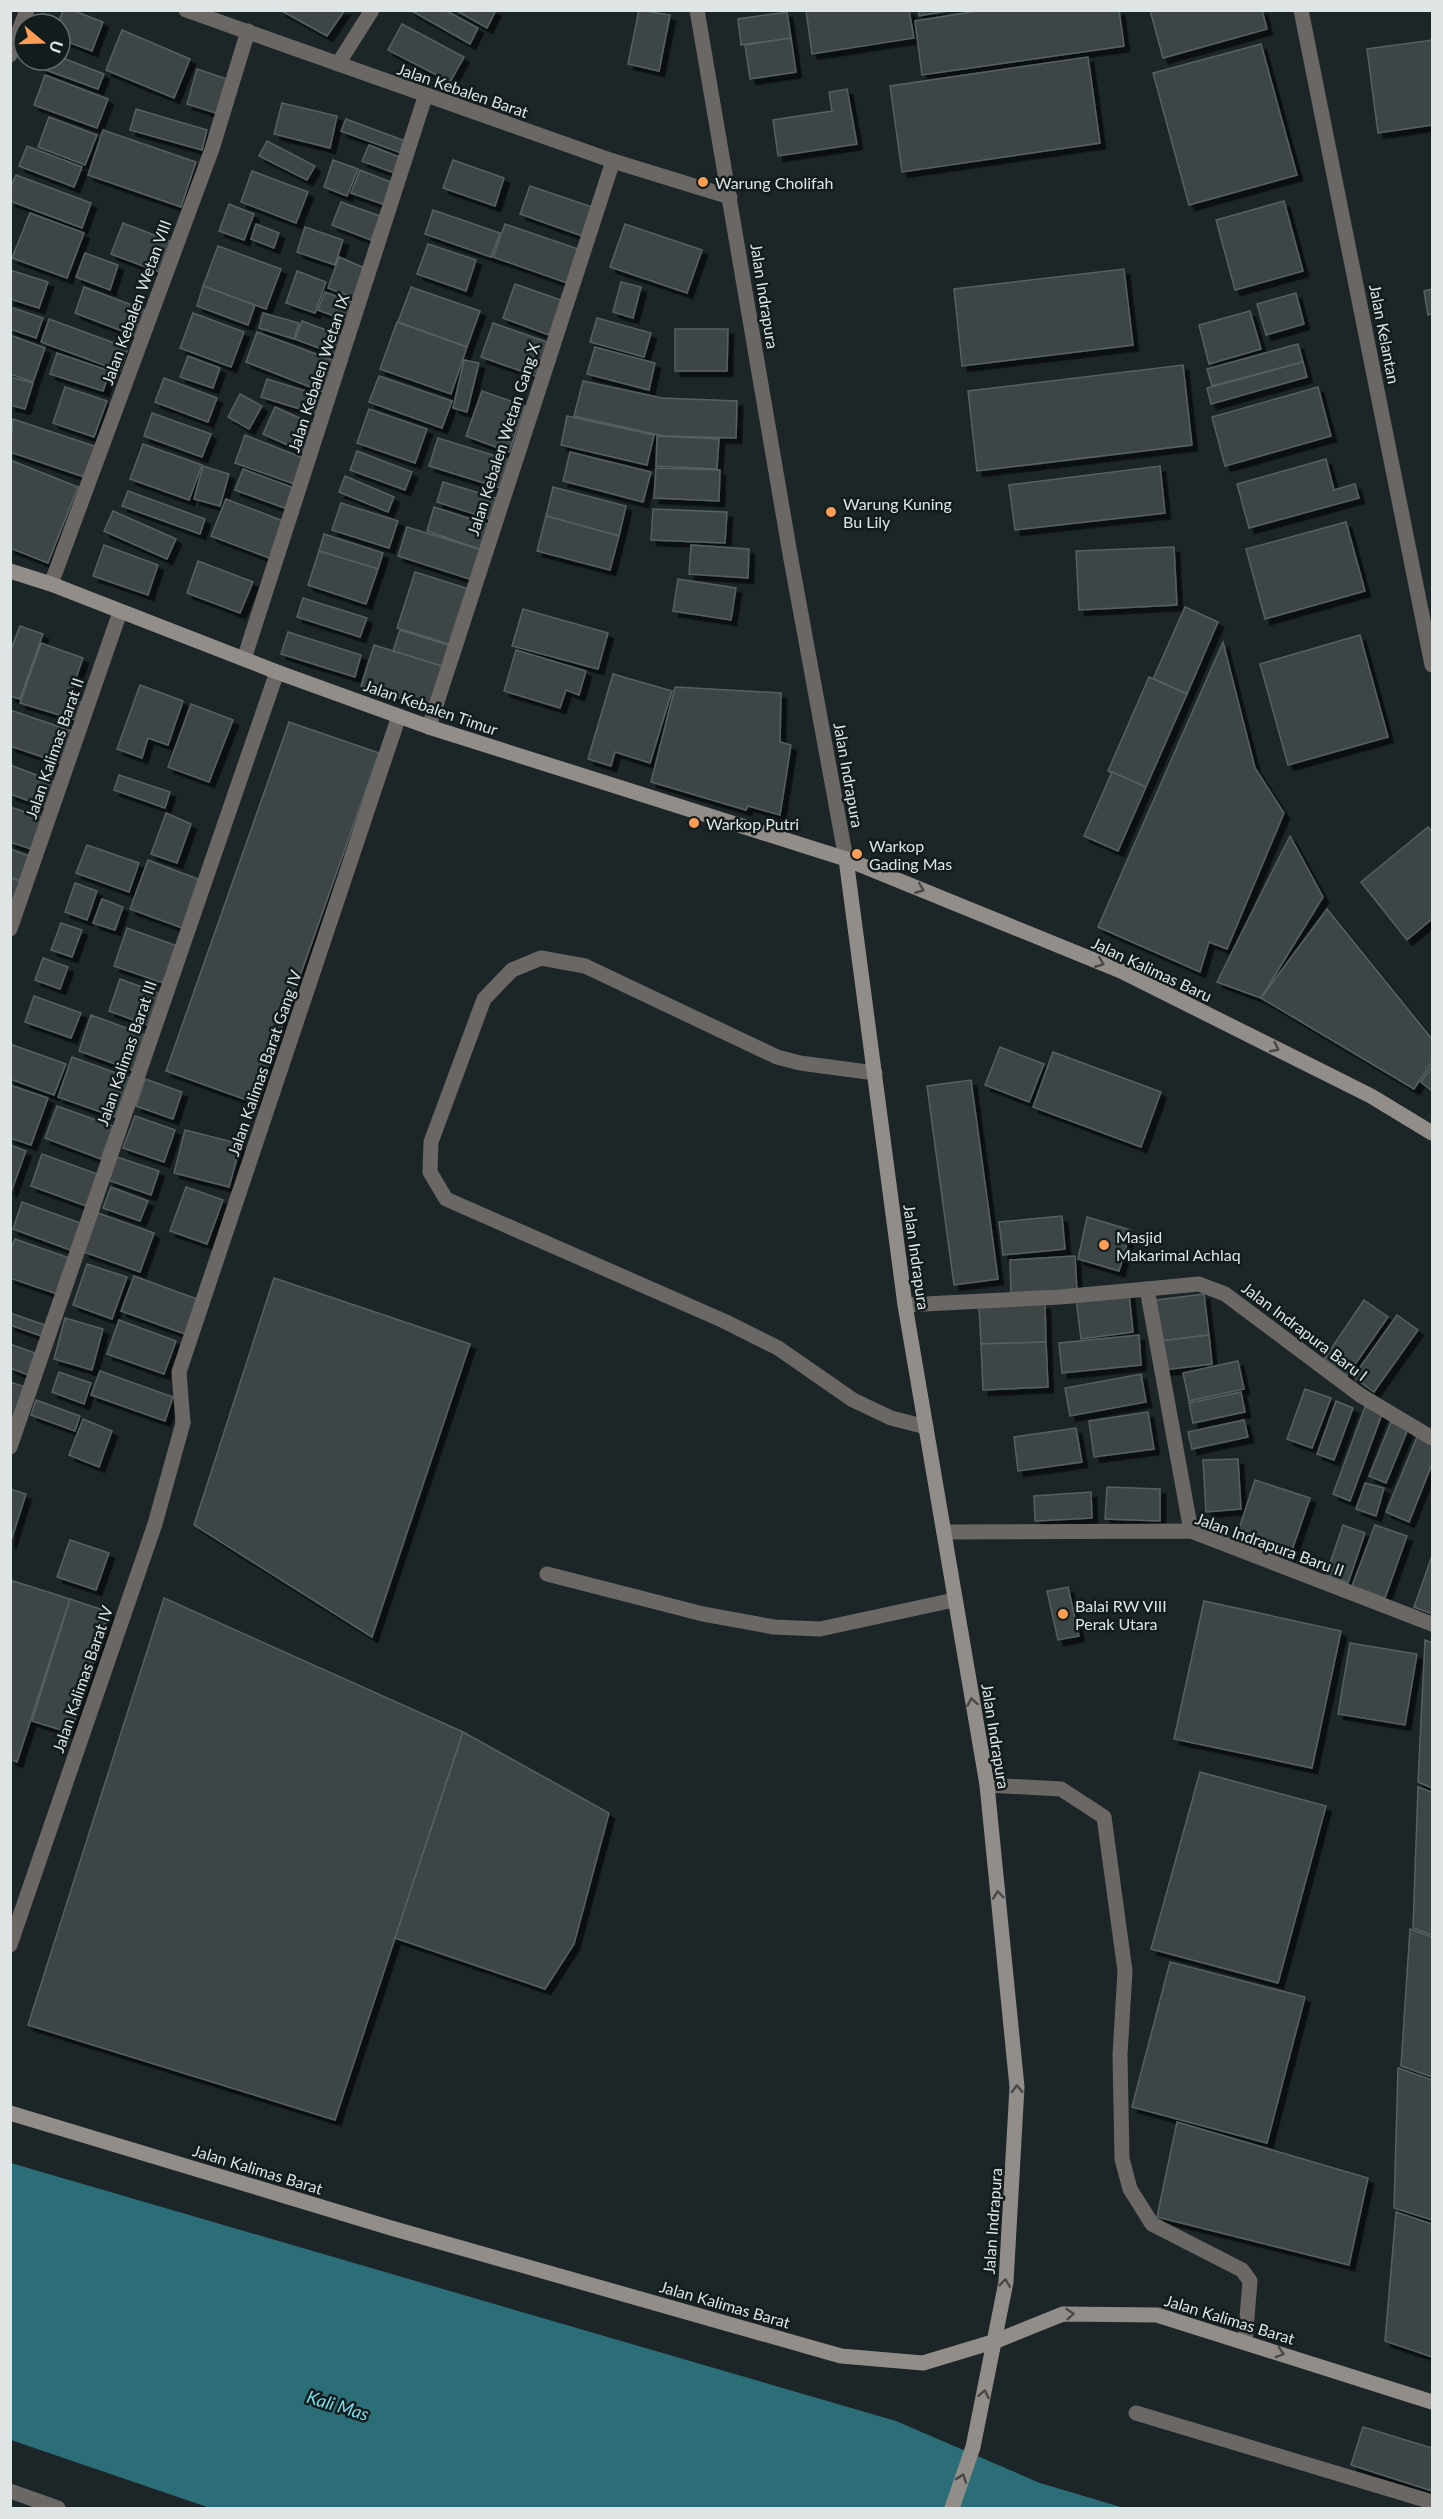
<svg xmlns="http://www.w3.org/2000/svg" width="1443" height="2519" font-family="Lato,sans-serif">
<defs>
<filter id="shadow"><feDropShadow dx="5.5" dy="5.5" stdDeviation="0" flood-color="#0009"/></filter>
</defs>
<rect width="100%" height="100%" fill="#1c2527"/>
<!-- water -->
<path fill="#2c6e78" d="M11 2163 896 2421 1040 2483 1124 2508H210L11 2440Z"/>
<!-- building -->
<g fill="#3c4547" stroke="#576162" stroke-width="1.5" filter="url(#shadow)">
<path d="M63 10H72L103 22 92 51 60 39V24H58Z"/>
<path d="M280 10H345L327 36Z"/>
<path d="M410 10H445L478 28 470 44Z"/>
<path d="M455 10H496L487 28Z"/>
<path d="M639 10 670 15 659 71 628 64Z"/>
<path d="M806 10H909L914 38 812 54Z"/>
<path d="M918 10H954L919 16Z"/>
<path d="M984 10H1119L1124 46 922 75 915 21Z"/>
<path d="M1150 10H1262L1267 29 1163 58Z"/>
<path d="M787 12 791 38 741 45 738 19Z"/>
<path d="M402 24 464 57 450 82 388 50Z"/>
<path d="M122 30 190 59 174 98 106 70Z"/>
<path d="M791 38 796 72 750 79 745 45Z"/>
<path d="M1432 40V125L1378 133 1367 49Z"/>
<path d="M1261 44 1297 175 1189 205 1153 73Z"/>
<path d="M60 57 104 74 98 89 40 68 43 60H60Z"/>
<path d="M1088 57 1100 143 902 172 890 86Z"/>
<path d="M197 69 230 80 219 114 187 104Z"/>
<path d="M45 75 108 99 97 128 34 105Z"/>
<path d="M847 89 857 144 778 156 773 120 832 111 829 92Z"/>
<path d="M282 103 337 116 330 148 274 134Z"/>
<path d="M136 109 207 130 202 150 130 130Z"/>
<path d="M49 117 97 135 85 165 38 147Z"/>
<path d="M346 119 408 142 404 154 341 131Z"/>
<path d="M103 130 196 162 181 207 88 175Z"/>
<path d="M267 141 315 166 307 180 259 156Z"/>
<path d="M369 145 402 158 397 174 362 161Z"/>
<path d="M27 146 82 167 74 187 19 166Z"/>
<path d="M333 160 358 169 347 196 324 187Z"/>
<path d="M453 160 504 178 495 206 443 188Z"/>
<path d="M360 170 396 184 388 206 351 193Z"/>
<path d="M252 171 308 192 296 223 241 202Z"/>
<path d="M16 175 91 203 82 228 10 201V188Z"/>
<path d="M530 186 595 208 585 237 520 214Z"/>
<path d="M1284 201 1303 271 1235 290 1216 220Z"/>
<path d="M341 202 380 216 371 240 332 225Z"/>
<path d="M229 204 254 214 244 240 219 231Z"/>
<path d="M433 210 500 233 491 257 425 234Z"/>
<path d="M30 213 84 233 67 278 12 258Z"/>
<path d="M123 223 170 241 159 272 111 254Z"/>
<path d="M256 224 279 233 274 248 251 239Z"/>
<path d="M505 224 581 250 570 284 493 257Z"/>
<path d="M625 224 702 250 687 293 610 267Z"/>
<path d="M305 227 343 240 335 265 297 252Z"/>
<path d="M428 244 476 260 466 291 417 274Z"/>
<path d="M218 246 281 269 266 309 203 286Z"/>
<path d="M85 253 118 265 110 290 76 277Z"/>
<path d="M339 257 367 269 357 299 328 288Z"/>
<path d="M1124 269 1133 345 962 366 954 289Z"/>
<path d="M10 270 48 282 39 308 10 299Z"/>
<path d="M297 271 326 282 315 313 286 303Z"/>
<path d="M621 282 641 287 633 318 613 312Z"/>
<path d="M515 284 561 300 549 335 503 318Z"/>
<path d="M203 286 255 305 248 325 197 306Z"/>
<path d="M84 287 145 310 135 336 75 313Z"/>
<path d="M411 287 480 311 467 347 398 322Z"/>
<path d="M1432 289V314L1428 315 1424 291Z"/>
<path d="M325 292 357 304 350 322 318 310Z"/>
<path d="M1296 293 1304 324 1266 335 1257 304Z"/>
<path d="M10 307 43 318 36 338 10 329Z"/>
<path d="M1250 311 1261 349 1209 364 1199 325Z"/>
<path d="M193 313 244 332 231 367 180 348Z"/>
<path d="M263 313 299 323 294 339 259 328Z"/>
<path d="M597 318 651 333 644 357 590 342Z"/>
<path d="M49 319 128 348 120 371 41 342Z"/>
<path d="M302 321 347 338 340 356 295 339Z"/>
<path d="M397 322 467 347 451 394 380 369Z"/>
<path d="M493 323 550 343 538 377 481 357Z"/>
<path d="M675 329H728L727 371H675Z"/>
<path d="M257 332 335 361 323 392 246 362Z"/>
<path d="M10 335 45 348 33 382 10 374Z"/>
<path d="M1298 344 1303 362 1212 386 1207 369Z"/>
<path d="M595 347 655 363 649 390 587 374Z"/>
<path d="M57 353 110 371 103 391 50 374Z"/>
<path d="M188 356 220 368 213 388 180 377Z"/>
<path d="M464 360 479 363 467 412 453 408Z"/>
<path d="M1303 362 1307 377 1211 404 1207 388Z"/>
<path d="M1183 365 1192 445 977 471 968 391Z"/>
<path d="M379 376 452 401 442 428 369 402Z"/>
<path d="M10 377 33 383 25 409 10 405Z"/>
<path d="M164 378 217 398 208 422 155 402Z"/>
<path d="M267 379 322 396 316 414 261 397Z"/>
<path d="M583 381 662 398 737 401 736 438 663 436 574 416Z"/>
<path d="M65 387 107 401 94 437 53 423Z"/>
<path d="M1318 387 1331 436 1225 466 1212 417Z"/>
<path d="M482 391 525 406 509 452 466 436Z"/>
<path d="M240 394 262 406 249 429 228 417Z"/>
<path d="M275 407 315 425 303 452 263 434Z"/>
<path d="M369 409 427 429 415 463 357 443Z"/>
<path d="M152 413 211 434 202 457 144 436Z"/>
<path d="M567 416 654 435 647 465 561 445Z"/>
<path d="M13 419 100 448 90 479 10 452Z"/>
<path d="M245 435 303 458 294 484 235 463Z"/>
<path d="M657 436 719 439 717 469 656 466Z"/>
<path d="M438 438 509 460 500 488 429 466Z"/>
<path d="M143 444 202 465 189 500 130 479Z"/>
<path d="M357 451 412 472 405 490 350 470Z"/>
<path d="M570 452 651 472 643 502 563 481Z"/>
<path d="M1326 459 1334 490 1355 484 1359 498 1249 528 1237 484Z"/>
<path d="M10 460 78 487 48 563 10 548Z"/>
<path d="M203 466 229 474 220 506 194 499Z"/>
<path d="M1160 466 1165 513 1015 530 1009 485Z"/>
<path d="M656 468 720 470 719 501 654 498Z"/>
<path d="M243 469 294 488 287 509 235 490Z"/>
<path d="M345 476 394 497 388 512 339 492Z"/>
<path d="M443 482 499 499 493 520 437 502Z"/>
<path d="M553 487 626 506 619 536 546 516Z"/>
<path d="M128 491 205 519 200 534 122 506Z"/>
<path d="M226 499 286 522 272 559 211 536Z"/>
<path d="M341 503 398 521 389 548 332 530Z"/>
<path d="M434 507 493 526 485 551 427 531Z"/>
<path d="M653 509 727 512 725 543 651 540Z"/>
<path d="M113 511 176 539 167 559 104 531Z"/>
<path d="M546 516 619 536 610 570 537 551Z"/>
<path d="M1346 522 1365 591 1265 619 1246 549Z"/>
<path d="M407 527 485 551 476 581 398 556Z"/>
<path d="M324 534 383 553 378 569 319 551Z"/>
<path d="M104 545 158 565 148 595 93 576Z"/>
<path d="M691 545 749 549 748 578 689 574Z"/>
<path d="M1174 547 1177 605 1079 610 1076 551Z"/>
<path d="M319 551 378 569 366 604 308 585Z"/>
<path d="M198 561 253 582 240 613 187 593Z"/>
<path d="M415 572 469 589 452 645 397 628Z"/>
<path d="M678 579 736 588 731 620 673 611Z"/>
<path d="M303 598 367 618 360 637 297 617Z"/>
<path d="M1185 607 1218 622 1187 694 1153 679Z"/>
<path d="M523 609 608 633 598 669 512 646Z"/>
<path d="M20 626 43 634 20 699 10 696V652Z"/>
<path d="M400 630 454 647 448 668 393 651Z"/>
<path d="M288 632 361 655 355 677 281 654Z"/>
<path d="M1360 635 1388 737 1288 765 1260 664Z"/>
<path d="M1223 642 1255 768 1284 813 1227 949 1209 942 1200 972 1098 927Z"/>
<path d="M41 643 83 658 69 698 86 704 79 721 20 703Z"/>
<path d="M374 645 448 668 434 709 361 686Z"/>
<path d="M516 650 586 671 579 695 566 690 560 708 504 691Z"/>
<path d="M613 674 672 691 650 763 615 752 611 766 588 759Z"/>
<path d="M1149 677 1187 694 1146 787 1108 771Z"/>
<path d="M140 685 183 701 168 745 148 738 142 758 117 749Z"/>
<path d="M675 687 781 693 780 742 791 745 780 815 748 806 746 810 651 782Z"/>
<path d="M191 704 233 720 209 782 168 767Z"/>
<path d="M10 710 75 732 63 764 10 746Z"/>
<path d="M289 722 379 753 255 1103 166 1071Z"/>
<path d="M10 765 58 783 48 808 10 794Z"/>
<path d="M1112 772 1146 787 1118 851 1084 836Z"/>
<path d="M119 775 170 792 165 808 114 790Z"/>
<path d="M10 807 45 818 34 850 10 842Z"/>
<path d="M166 813 191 824 177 863 151 854Z"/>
<path d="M1428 827 1432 832V919L1407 940 1361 882Z"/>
<path d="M1290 836 1323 897 1261 998 1217 982Z"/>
<path d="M87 845 139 863 129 892 76 873Z"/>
<path d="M10 849 30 856 21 881 10 877Z"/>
<path d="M148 860 203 881 185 929 130 909Z"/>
<path d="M10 878 21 881 10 905Z"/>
<path d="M75 883 97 891 87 920 65 912Z"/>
<path d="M102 899 123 907 115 930 93 923Z"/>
<path d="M1327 909 1432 1039V1062L1414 1089 1261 998Z"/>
<path d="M61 923 82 930 72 957 51 950Z"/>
<path d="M127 928 180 947 166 984 114 966Z"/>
<path d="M43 958 68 967 60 989 35 980Z"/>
<path d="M120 979 164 995 153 1027 109 1011Z"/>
<path d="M34 996 81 1013 71 1038 25 1022Z"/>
<path d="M91 1015 148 1036 135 1071 79 1051Z"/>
<path d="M10 1044 66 1064 54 1095 10 1079Z"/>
<path d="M1000 1047 1044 1064 1029 1102 985 1085Z"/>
<path d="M1053 1052 1161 1092 1141 1147 1033 1107Z"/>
<path d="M72 1057 130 1078 115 1117 58 1097Z"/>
<path d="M1432 1066V1091L1421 1082Z"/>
<path d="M145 1079 182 1092 173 1119 136 1106Z"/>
<path d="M971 1080 998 1279 954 1285 927 1086Z"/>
<path d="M10 1085 48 1098 31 1145 10 1138Z"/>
<path d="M57 1106 113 1126 101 1159 45 1138Z"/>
<path d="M135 1116 175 1130 164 1162 123 1148Z"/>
<path d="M185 1130 241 1144 229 1187 174 1173Z"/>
<path d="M10 1145 26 1151 11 1192H10Z"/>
<path d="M42 1154 100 1175 89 1207 31 1186Z"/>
<path d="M117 1157 159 1171 151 1195 108 1180Z"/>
<path d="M111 1187 148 1201 140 1221 103 1208Z"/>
<path d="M186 1187 223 1200 207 1244 170 1231Z"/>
<path d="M22 1202 83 1224 73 1251 13 1229Z"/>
<path d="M98 1213 154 1233 140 1272 84 1252Z"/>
<path d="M1062 1216 1065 1249 1003 1255 999 1222Z"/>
<path d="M1087 1217 1131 1230 1119 1271 1078 1259Z"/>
<path d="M15 1239 72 1259 60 1295 10 1278V1251Z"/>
<path d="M1075 1256 1077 1291 1011 1295 1010 1260Z"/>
<path d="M87 1264 127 1277 112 1319 73 1305Z"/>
<path d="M134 1276 197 1299 185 1334 121 1311Z"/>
<path d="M274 1278 470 1344 372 1637 194 1525Z"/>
<path d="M1129 1293 1133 1332 1081 1339 1076 1299Z"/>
<path d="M1204 1294 1209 1335 1161 1341 1156 1300Z"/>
<path d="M1364 1300 1388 1317 1347 1376 1324 1359Z"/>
<path d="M1045 1304 1046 1342 981 1344 979 1307Z"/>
<path d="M10 1313 48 1326 44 1337 10 1325Z"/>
<path d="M1397 1315 1418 1330 1374 1392 1353 1377Z"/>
<path d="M65 1318 103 1329 92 1370 54 1359Z"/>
<path d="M119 1320 176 1341 164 1374 107 1354Z"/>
<path d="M1139 1335 1141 1365 1062 1373 1059 1343Z"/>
<path d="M1209 1335 1212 1364 1164 1370 1161 1341Z"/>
<path d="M1046 1342 1048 1387 983 1390 981 1344Z"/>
<path d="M10 1344 35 1353 28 1375 10 1368Z"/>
<path d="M1238 1361 1244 1389 1189 1401 1183 1373Z"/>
<path d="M100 1371 173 1397 165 1421 91 1395Z"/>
<path d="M59 1372 91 1383 84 1404 52 1392Z"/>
<path d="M1141 1374 1146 1402 1070 1416 1065 1388Z"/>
<path d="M10 1382 25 1387 10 1423Z"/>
<path d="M1305 1389 1331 1398 1312 1448 1287 1439Z"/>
<path d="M1241 1392 1245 1412 1193 1423 1189 1403Z"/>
<path d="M36 1400 80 1416 75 1431 31 1415Z"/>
<path d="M1336 1401 1353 1408 1334 1460 1317 1454Z"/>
<path d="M1365 1407 1382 1414 1350 1501 1333 1494Z"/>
<path d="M1148 1412 1154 1449 1094 1457 1089 1421Z"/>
<path d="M83 1419 112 1431 99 1467 69 1455Z"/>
<path d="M1244 1420 1248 1437 1192 1449 1188 1432Z"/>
<path d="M1391 1422 1408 1429 1386 1483 1369 1476Z"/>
<path d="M1076 1428 1082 1462 1018 1471 1014 1437Z"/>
<path d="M1417 1437 1432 1443V1464L1409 1522 1386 1512Z"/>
<path d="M1238 1459 1241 1509 1206 1512 1203 1460Z"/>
<path d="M1255 1480 1310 1498 1290 1556 1236 1538Z"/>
<path d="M1365 1483 1384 1488 1376 1516 1356 1509Z"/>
<path d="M1107 1487 1160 1489V1521L1105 1519Z"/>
<path d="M10 1489 26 1494 10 1544Z"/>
<path d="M1091 1492 1092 1518 1035 1521 1034 1496Z"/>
<path d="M1343 1525 1365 1533 1348 1583 1326 1575Z"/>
<path d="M1375 1525 1407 1536 1385 1598 1352 1586Z"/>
<path d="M70 1540 109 1553 96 1590 57 1577Z"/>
<path d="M1432 1556V1614L1414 1607Z"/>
<path d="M10 1580 70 1599 17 1762 10 1759Z"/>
<path d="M1068 1587 1079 1636 1058 1640 1047 1591Z"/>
<path d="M164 1598 463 1732 335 2120 28 2025Z"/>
<path d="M70 1599 109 1612 71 1733 32 1721Z"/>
<path d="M1204 1601 1341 1631 1312 1768 1174 1739Z"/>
<path d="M1425 1640 1432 1643V1788L1418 1782Z"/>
<path d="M1350 1643 1417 1654 1405 1725 1338 1714Z"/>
<path d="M463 1732 609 1813 574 1944 545 1989 395 1938Z"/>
<path d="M1200 1772 1326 1806 1278 1983 1151 1949Z"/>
<path d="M1418 1787 1432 1792V1935L1413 1928Z"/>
<path d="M1410 1929 1432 1937V2077L1401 2066Z"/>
<path d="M1170 1962 1305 1997 1267 2143 1132 2107Z"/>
<path d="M1398 2068 1432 2080V2220L1394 2208Z"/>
<path d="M1177 2122 1368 2178 1349 2265 1157 2217Z"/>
<path d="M1396 2212 1432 2224V2357L1385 2341Z"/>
<path d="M1363 2427 1432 2448V2491L1351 2465Z"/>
</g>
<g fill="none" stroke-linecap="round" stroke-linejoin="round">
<!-- lane -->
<g stroke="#6a6764" stroke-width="15">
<path d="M875 1073 800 1063 777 1057 585 966 541 958 512 970 484 999 431 1142 430 1172 446 1199 724 1321 778 1348 853 1400 891 1418 926 1427"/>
<path d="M547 1574 703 1614 774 1627 820 1629 954 1600"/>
<path d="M987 1785 1061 1789 1104 1817 1125 1971 1120 2055 1122 2159 1130 2189 1152 2224 1242 2270 1250 2281 1245 2342"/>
<path d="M10 1945 155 1524 183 1423"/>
<path d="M1136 2413 1432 2502"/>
</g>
<!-- street -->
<g stroke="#6a6764" stroke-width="15">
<path d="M186 10 613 161 730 197"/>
<path d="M697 10 790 554 846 859"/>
<path d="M1301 10 1432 665"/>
<path d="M10 55 27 10"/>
<path d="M338 64 372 10"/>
<path d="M51 584 212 149 248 31"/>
<path d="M244 659 425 97"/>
<path d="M429 727 613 161"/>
<path d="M10 929 120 612"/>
<path d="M905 1305 1060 1297 1147 1289"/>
<path d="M183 1423 179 1372 399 716"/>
<path d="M10 1447 277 672"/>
<path d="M1191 1531 1147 1289 1199 1284 1225 1294 1360 1395 1432 1438"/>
<path d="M946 1532 1191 1531 1432 1624"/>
<path d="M10 2491 58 2508"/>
</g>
<!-- secondary -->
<g stroke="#938d89" stroke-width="15">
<path d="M10 571 51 584 277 672 429 727 846 859 1121 971 1371 1096 1432 1133"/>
<path d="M846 859 905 1305 987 1785 1017 2087 1006 2282 973 2447 952 2508"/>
<path d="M10 2113 391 2228 841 2356 923 2363 996 2341 1063 2314 1157 2315 1432 2402"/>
</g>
</g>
<!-- one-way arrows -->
<defs><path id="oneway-chevron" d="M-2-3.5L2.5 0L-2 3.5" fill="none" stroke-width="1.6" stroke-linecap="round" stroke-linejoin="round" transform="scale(1.5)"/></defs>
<g stroke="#464948">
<use href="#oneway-chevron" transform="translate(920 889) rotate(22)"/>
<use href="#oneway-chevron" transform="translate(1100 963) rotate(22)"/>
<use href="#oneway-chevron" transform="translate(1275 1048) rotate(27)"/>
<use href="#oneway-chevron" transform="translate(972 1702) rotate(-100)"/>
<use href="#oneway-chevron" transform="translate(998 1895) rotate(-96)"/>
<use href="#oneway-chevron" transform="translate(1017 2089) rotate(-91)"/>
<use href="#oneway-chevron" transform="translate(1005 2283) rotate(-83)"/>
<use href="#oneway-chevron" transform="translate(1070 2314) rotate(-5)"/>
<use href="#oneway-chevron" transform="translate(1280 2353) rotate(18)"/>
<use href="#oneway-chevron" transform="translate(984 2394) rotate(-78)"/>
<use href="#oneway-chevron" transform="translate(962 2478) rotate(-71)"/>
</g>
<!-- markers -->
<g fill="#fd9d55" stroke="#131c1d" stroke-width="2">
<circle cx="703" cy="182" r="6"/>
<circle cx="831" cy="512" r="6"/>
<circle cx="694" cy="823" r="6"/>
<circle cx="857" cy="854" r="6"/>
<circle cx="1104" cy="1245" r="6"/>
<circle cx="1063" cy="1614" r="6"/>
</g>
<g text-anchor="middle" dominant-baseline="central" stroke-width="5" stroke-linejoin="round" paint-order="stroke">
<!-- street labels -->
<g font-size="16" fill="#dfe4e5" stroke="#131c1d">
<text transform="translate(463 90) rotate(19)">Jalan Kebalen Barat</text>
<text transform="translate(765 296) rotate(81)">Jalan Indrapura</text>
<text transform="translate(136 302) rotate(-70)">Jalan Kebalen Wetan VIII</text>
<text transform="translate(1385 334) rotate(79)">Jalan Kelantan</text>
<text transform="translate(318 373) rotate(-72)">Jalan Kebalen Wetan IX</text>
<text transform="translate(503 439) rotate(-72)">Jalan Kebalen Wetan Gang X</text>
<text transform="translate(431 707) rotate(19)">Jalan Kebalen Timur</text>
<text transform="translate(54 748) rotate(-71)">Jalan Kalimas Barat II</text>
<text transform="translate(849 775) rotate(80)">Jalan Indrapura</text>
<text transform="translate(1152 969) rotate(25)">Jalan Kalimas Baru</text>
<text transform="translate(126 1053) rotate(-71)">Jalan Kalimas Barat III</text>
<text transform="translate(264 1063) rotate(-71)">Jalan Kalimas Barat Gang IV</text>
<text transform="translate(917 1257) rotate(82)">Jalan Indrapura</text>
<text transform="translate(1305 1331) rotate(37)">Jalan Indrapura Baru I</text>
<text transform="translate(1270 1544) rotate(20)">Jalan Indrapura Baru II</text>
<text transform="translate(82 1679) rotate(-71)">Jalan Kalimas Barat IV</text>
<text transform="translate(996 1736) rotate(81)">Jalan Indrapura</text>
<text transform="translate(258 2169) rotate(17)">Jalan Kalimas Barat</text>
<text transform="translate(992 2221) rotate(-86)">Jalan Indrapura</text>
<text transform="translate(725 2304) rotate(16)">Jalan Kalimas Barat</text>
<text transform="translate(1230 2319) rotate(17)">Jalan Kalimas Barat</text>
</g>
<!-- poi labels -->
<g font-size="16" fill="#dfe4e5" stroke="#131c1d" text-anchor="start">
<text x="715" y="182">Warung Cholifah</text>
<text x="843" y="503">Warung Kuning<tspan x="843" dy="18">Bu Lily</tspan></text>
<text x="706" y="823">Warkop Putri</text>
<text x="869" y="845">Warkop<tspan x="869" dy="18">Gading Mas</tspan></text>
<text x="1116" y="1236">Masjid<tspan x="1116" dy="18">Makarimal Achlaq</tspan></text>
<text x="1075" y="1605">Balai RW VIII<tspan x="1075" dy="18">Perak Utara</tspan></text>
</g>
<!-- water labels -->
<g font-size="18" font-style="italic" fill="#78deee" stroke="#131c1d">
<text transform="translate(338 2405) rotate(17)">Kali Mas</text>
</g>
</g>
<!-- border -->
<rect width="1443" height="2519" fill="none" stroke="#dfe4e5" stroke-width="24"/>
<!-- north arrow -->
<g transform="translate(42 42) rotate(109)"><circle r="28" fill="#131c1d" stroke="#656c6d" stroke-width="1.5"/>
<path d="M0-4.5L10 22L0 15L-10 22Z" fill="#fd9d55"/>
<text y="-9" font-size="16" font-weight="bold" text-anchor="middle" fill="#dfe4e5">U</text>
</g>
</svg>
